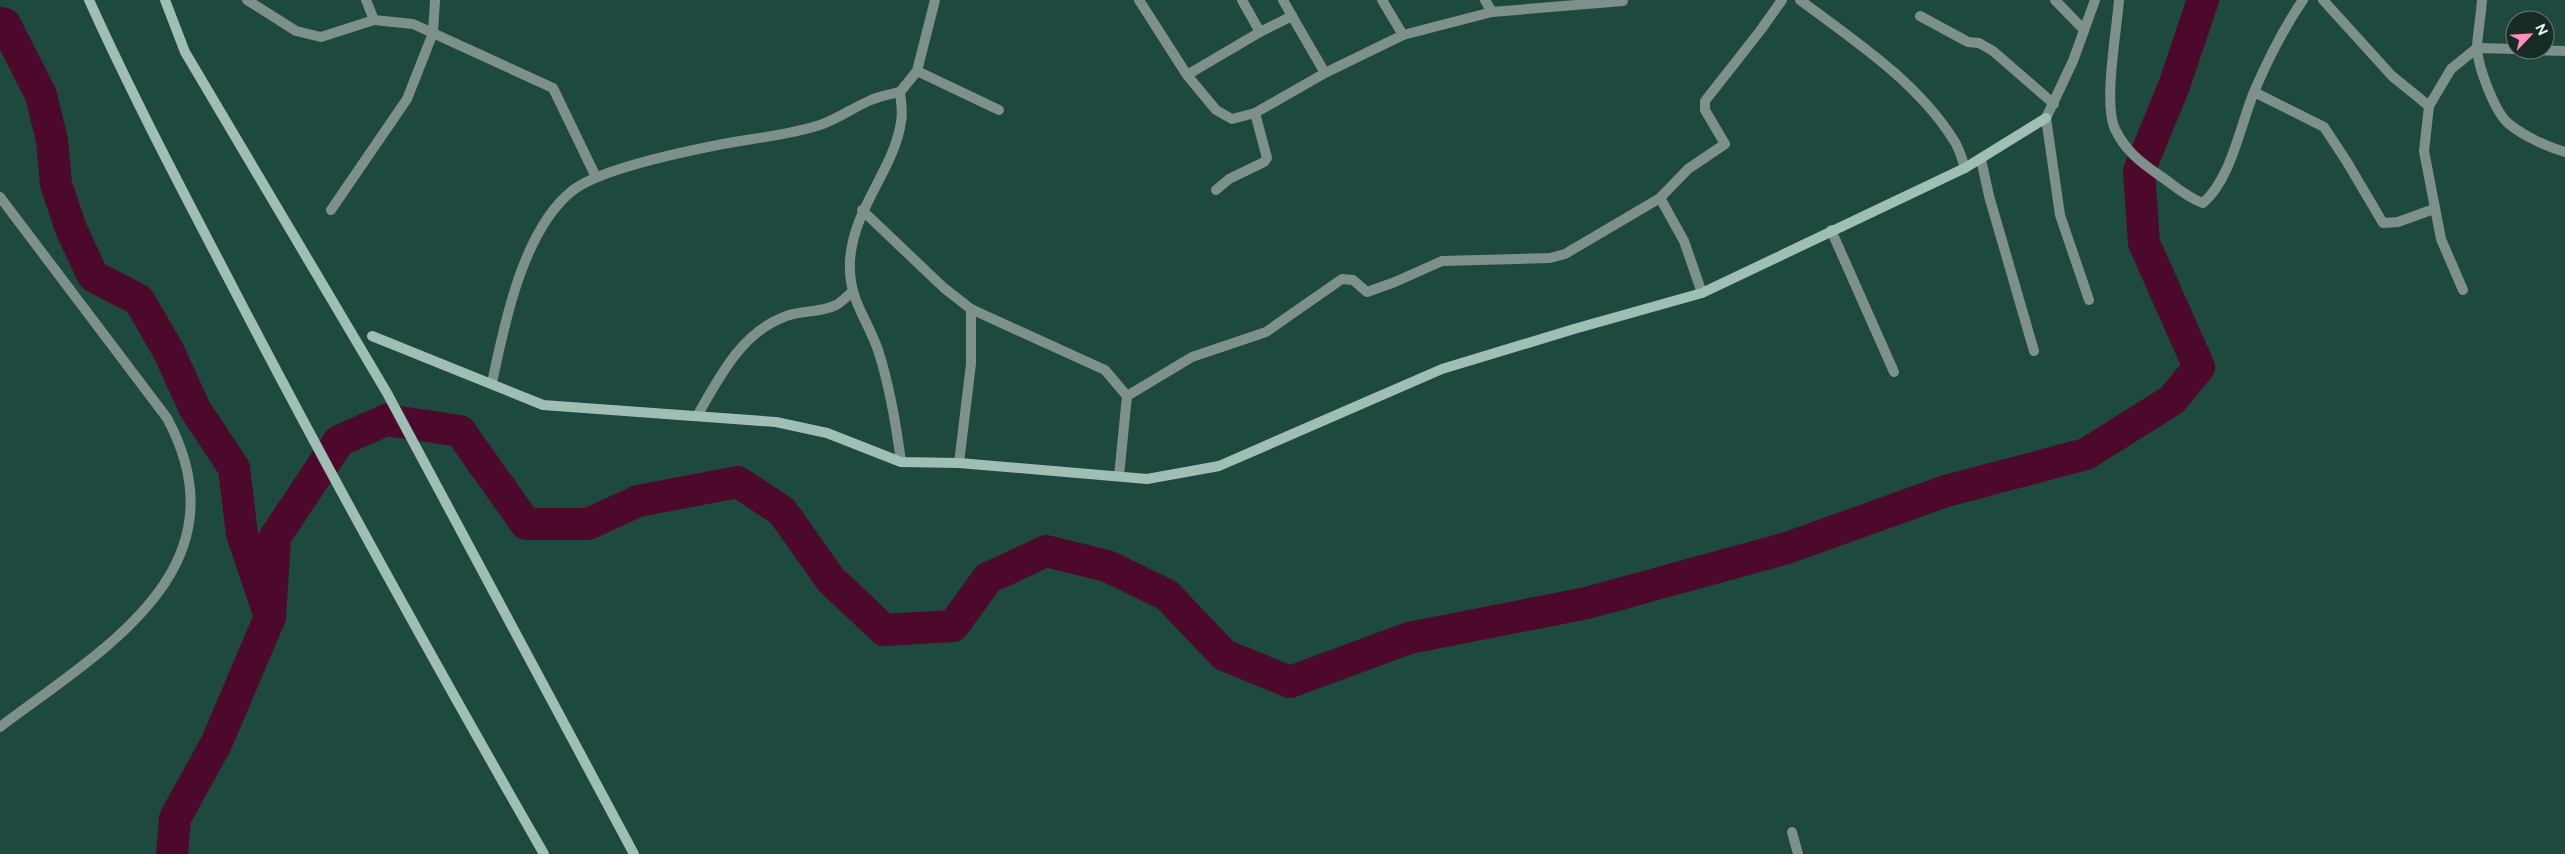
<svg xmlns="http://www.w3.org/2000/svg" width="2565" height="854" font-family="Raleway,sans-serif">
<rect width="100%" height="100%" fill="#1d493e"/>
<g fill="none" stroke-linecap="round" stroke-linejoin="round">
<!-- river -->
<g stroke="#4c092c" stroke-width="32">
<path d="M0 23 5 24 41 95 52 140 56 184 71 229 93 276 139 300 168 350 195 409 234 468 242 534 270 617 216 744 175 818 172 854"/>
<path d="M270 617 275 537 339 441 386 420 460 431 526 524H588L638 501 738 482 782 511 831 580 884 630 953 626 988 578 1046 551 1107 566 1167 595 1224 655 1290 682 1409 638 1587 603 1787 548 1946 491 2086 454 2172 400 2199 367 2144 243 2139 171 2174 86 2203 0"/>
</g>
<!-- street -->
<g stroke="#7d908b" stroke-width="10">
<path d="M247 0 296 31 321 37 374 20"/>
<path d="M366 0 374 20 413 24 553 88 596 177"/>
<path d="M1139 0 1187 75 1216 110 1232 119 1255 113 1325 73 1403 35"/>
<path d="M1283 0 1292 16"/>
<path d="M1382 0 1403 35 1492 12"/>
<path d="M1485 0 1492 12 1623 1"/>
<path d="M1800 0C1855 41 1916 81 1953 139 1959 147 1962 159 1965 168"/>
<path d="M2055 0 2084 30"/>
<path d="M2119 0C2117 29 2103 104 2115 129 2125 150 2140 162 2159 175 2174 185 2186 197 2203 203 2231 179 2240 126 2254 92 2268 59 2283 29 2303 0"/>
<path d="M2323 0 2392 76 2429 106"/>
<path d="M2482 0C2481 15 2478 31 2477 46 2477 65 2495 113 2509 124 2524 136 2547 147 2565 152"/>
<path d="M1920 16 1968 42 1979 43 1993 51 2054 104"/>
<path d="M1260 32 1292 16 1325 73"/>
<path d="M2532 50 2565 51"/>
<path d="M917 71 999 110"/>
<path d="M1187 75 1260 32 1242 0"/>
<path d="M2254 92 2324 127 2347 162 2383 223 2398 222 2434 209"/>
<path d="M1981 159 1989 196 2034 351"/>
<path d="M1216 190 1229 179 1264 162 1267 158 1255 113"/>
<path d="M0 197 167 418C248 569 103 649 0 727"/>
<path d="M1660 198 1688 169 1725 144 1705 110V101L1760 31 1782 0"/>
<path d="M331 210 407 99 433 33 435 0"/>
<path d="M862 210 944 288 971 309"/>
<path d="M1831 230 1894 372"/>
<path d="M2463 290 2441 239 2424 151 2429 106 2451 69 2477 48 2515 49"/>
<path d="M2089 300 2060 215 2046 118 2073 61 2095 0"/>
<path d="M492 383C504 325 523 230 572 191 599 169 687 151 723 144 755 138 789 135 820 125 838 119 854 107 871 100 880 96 891 94 900 92"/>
<path d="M1127 396 1192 357 1266 332 1342 279 1353 280 1367 292 1395 282 1442 261 1550 258 1565 254 1660 198 1684 241 1702 293"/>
<path d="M697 416C719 378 741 333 784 317 800 310 821 313 836 305 842 302 847 296 851 293"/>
<path d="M901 462C896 423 890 387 878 350 866 316 848 299 850 261 853 208 894 170 901 122 903 113 901 101 900 92L917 71 935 0"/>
<path d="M959 463 971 364V309L1105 370 1127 396 1119 476"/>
<path d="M1792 832 1798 854"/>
</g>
<!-- secondary -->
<g stroke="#9fbeb4" stroke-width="10">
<path d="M89 0C132 95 180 186 228 278 329 473 435 664 544 854"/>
<path d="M165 0 185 52 387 393 634 854"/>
<path d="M372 336 543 405 776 422 827 433 901 462 959 463 1147 479 1219 466 1442 369 1574 329 1702 293 1965 168 2046 118"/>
</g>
</g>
<!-- north arrow -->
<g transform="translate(2530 35) rotate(65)"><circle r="24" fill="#182b26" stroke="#697d78"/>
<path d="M0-4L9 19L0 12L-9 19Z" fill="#fe8ebc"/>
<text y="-8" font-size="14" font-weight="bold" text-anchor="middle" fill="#e2f9f2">N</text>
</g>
</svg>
